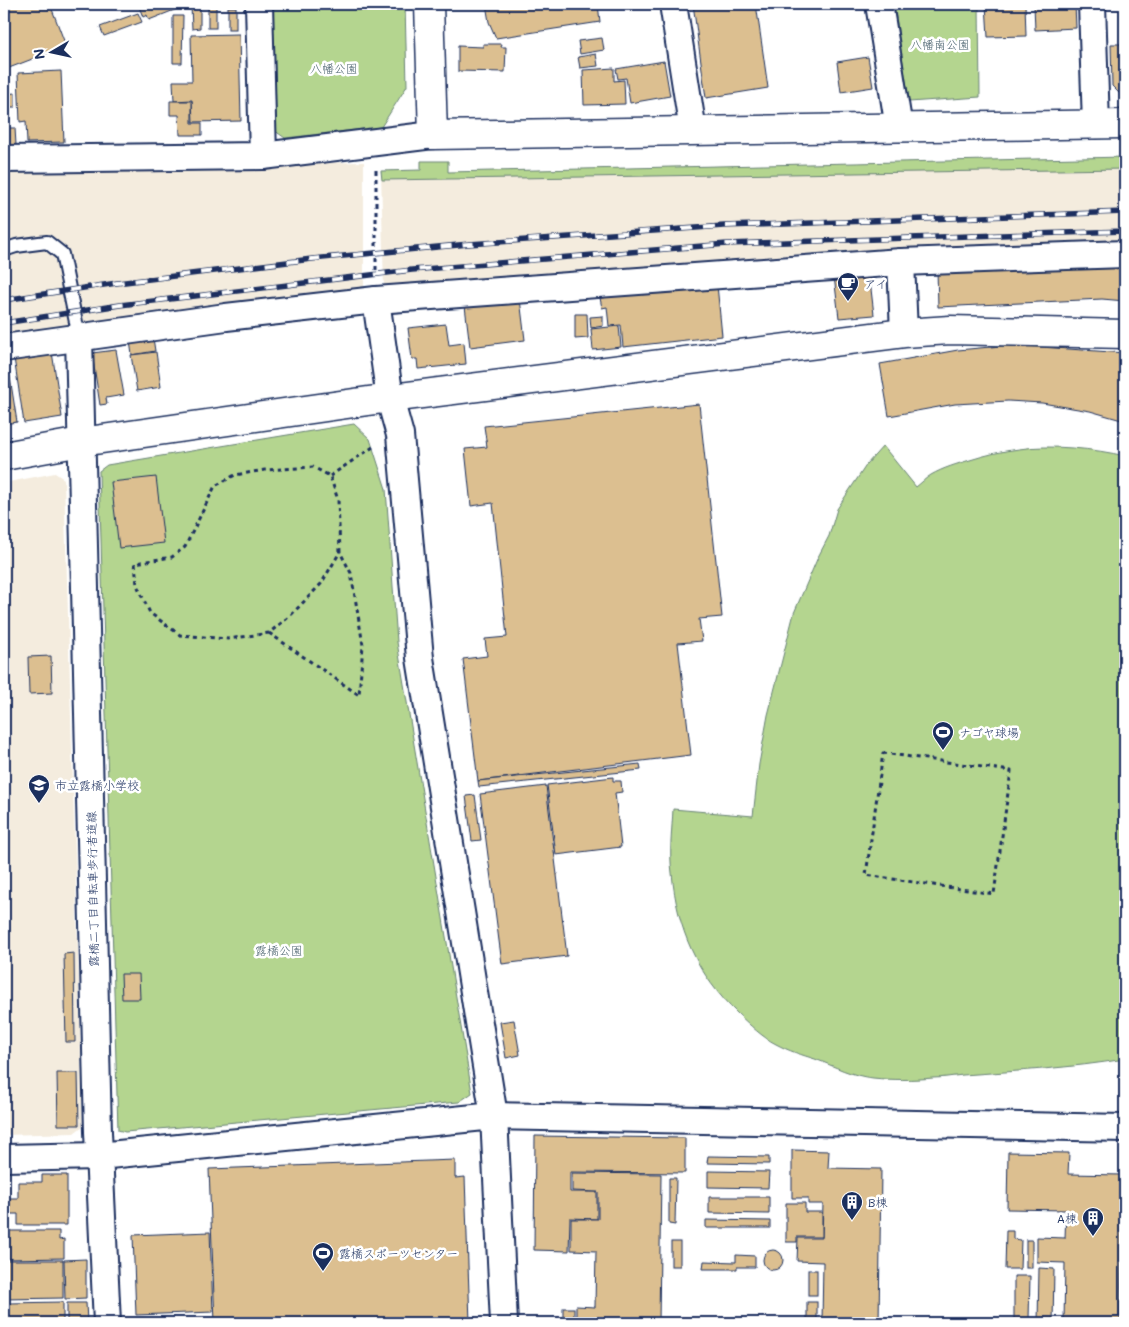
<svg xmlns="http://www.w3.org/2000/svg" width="1129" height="1327" font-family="Mali,'Klee One',sans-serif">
<rect width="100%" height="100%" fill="#fff"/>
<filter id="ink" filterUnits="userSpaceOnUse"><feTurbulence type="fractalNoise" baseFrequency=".02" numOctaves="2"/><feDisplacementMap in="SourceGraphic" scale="10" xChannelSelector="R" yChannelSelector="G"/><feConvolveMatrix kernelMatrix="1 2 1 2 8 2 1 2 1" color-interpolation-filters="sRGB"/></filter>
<g filter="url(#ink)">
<!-- built -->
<g fill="#f4ecde">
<path d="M1125 157V243L384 290 381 171 421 170V161H448V172Z"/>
<path d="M364 162V291L4 336V168Z"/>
<path d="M55 473 64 479 83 1126 74 1133 4 1135V483Z"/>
</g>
<!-- green -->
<g fill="#b4d58f" stroke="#688276">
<path d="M268 4H405L407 86 381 127 285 138 271 128Z"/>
<path d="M894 4H979L980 97 909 102Z"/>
<path d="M1125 157V169L382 180 381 171 421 170V161H448V172Z"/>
<path d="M354 424 370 439 386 489 397 642 472 1093 459 1102 125 1132 118 1130 99 471 107 465Z"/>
<path d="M883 446 916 487C921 483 926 478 931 475 943 468 957 464 970 460 986 455 1002 451 1019 449 1049 444 1096 449 1125 456V1059C1071 1068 1018 1071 963 1075 953 1076 943 1078 933 1078 913 1080 892 1080 873 1078 852 1076 834 1066 815 1059 802 1055 789 1051 776 1044 762 1037 750 1025 738 1014 697 975 677 929 672 873 669 852 672 830 673 809L753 816 759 764 768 715 794 613 818 557 829 536 837 509 867 464Z"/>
</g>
<!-- building -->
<g fill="#dcbf90" stroke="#1b2f5e">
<path d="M4 4H50L66 46 9 68 4 55Z"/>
<path d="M138 4H187V5L149 20 147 15 143 17Z"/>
<path d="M486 4H598L600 22 496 38 489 22Z"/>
<path d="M693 4H756L768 88 706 98Z"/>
<path d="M986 4H1025L1026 36 988 37Z"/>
<path d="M1029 4H1075L1076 28 1035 30 1034 5H1029Z"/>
<path d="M191 6H200V28L192 29Z"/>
<rect x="208" y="6" width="8" height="22"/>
<rect x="228" y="7" width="8" height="22"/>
<path d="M138 13 142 22 104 36 100 27Z"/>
<path d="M173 16H183L182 63H173Z"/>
<rect x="1122" y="21" width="3" height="20"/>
<path d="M239 34 241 121 193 122 192 100 174 101 173 81H192L191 35Z"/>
<path d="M602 38 604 50 580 54 578 41Z"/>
<path d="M483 44H502L501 47H506L505 72 458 71V46L483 47Z"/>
<path d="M1111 44H1125V92L1119 93 1112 86Z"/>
<path d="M596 54 598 66 580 68 578 57Z"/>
<path d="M868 57 873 87 841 92 837 62Z"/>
<path d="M664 61 670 96 630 103 626 78 618 79 616 69Z"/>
<path d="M614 68V81L624 80 625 104 584 105 583 70Z"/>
<path d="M61 71 64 142 27 143 26 121 20 122 18 73Z"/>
<path d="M15 93V107H4V94Z"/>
<path d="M170 101H192V123H202V135H180L179 115H170Z"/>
<path d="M4 128H15L16 145H4Z"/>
<path d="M1125 261V301L1102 299 938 307 937 270Z"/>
<path d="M869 272 874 315 839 318 834 276Z"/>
<path d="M717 285 722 336 623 347 621 325 609 326 607 307 602 308 600 298Z"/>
<path d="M520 299 525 340 470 347 465 306Z"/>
<path d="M575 314H587L588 338 575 339Z"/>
<path d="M603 316V326L591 328 590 317Z"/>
<path d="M446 324 449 345 464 343 466 364 418 369 417 359H412L408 328Z"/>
<path d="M619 326 621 347 593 350 591 329Z"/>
<path d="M153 338 155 351 132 355 130 341Z"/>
<path d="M1012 345 1125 353V421L1090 411 1042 403 1008 401 955 404 889 416 880 364 958 350Z"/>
<path d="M116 350 124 395 106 398 107 404 100 405 92 353Z"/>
<path d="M52 352 62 417 24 423 14 358Z"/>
<path d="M156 352 161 387 137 391 131 355Z"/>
<path d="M4 358H7L17 422 4 424Z"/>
<path d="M699 404 722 617 699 619 702 641 678 643 691 755 478 781 463 659 487 656 485 639 507 637 493 503 471 506 465 449 487 447 484 426Z"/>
<path d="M156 477 164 543 119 548 111 482Z"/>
<path d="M51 656 52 693 29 694 28 657Z"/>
<path d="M640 764 641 770 479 787 478 781Z"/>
<path d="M613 777V781H621L622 792 615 793 621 847 556 855 547 785Z"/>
<path d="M546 786 567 956 502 964 480 794Z"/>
<path d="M475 795 481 840 472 841 466 796Z"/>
<path d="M74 953 75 1042H66L64 954Z"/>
<path d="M121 974H139L140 999H122Z"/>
<path d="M514 1020 520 1055 506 1058 500 1022Z"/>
<path d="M57 1073H78L79 1125H58Z"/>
<path d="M535 1136 685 1138V1173L570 1172V1192H597V1219L570 1218 569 1251 534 1250Z"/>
<path d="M792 1150 829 1151 828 1168 881 1169 879 1323H822L823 1262 797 1261 798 1238H822L823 1204H808V1198H792Z"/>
<path d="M1008 1152 1069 1153 1068 1174 1122 1175 1120 1323H1064L1065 1263 1037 1262V1237L1065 1238 1066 1210 1007 1209Z"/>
<path d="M708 1156 769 1157V1164L707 1163Z"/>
<path d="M455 1160V1178L465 1177 470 1323H215L209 1169Z"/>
<path d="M708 1171 769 1172 768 1188 708 1187Z"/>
<path d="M572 1173 661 1174 659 1323H595V1318L576 1317V1306L595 1307 596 1251 571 1250V1219H598V1192L572 1191Z"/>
<path d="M42 1175H67V1225H18V1214H9V1198H18V1182H42Z"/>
<path d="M669 1178H676L675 1225 669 1224Z"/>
<path d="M709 1197H769V1214L709 1213Z"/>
<path d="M786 1203H805V1212H822V1237H797V1242H786Z"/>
<path d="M706 1220 770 1221V1228H706Z"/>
<path d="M6 1231H59V1240L64 1239V1258L7 1259Z"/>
<path d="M1006 1231H1013V1239L1021 1240 1020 1269H1005Z"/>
<path d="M210 1232 213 1312 136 1315 133 1235Z"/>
<rect x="1026" y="1240" width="6" height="28"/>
<rect x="671" y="1242" width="9" height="24"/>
<circle cx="773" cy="1260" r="10"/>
<path d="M736 1255 755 1256V1267H737V1269H703L704 1261 736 1262Z"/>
<path d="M86 1259V1298L65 1299 64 1260Z"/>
<path d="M4 1260H63V1298L4 1299Z"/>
<path d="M1039 1268 1054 1269 1053 1323H1038Z"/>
<rect x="808" y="1270" width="9" height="25"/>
<path d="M1014 1276H1030L1029 1319H1014Z"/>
<path d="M63 1302V1323H8V1303Z"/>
<rect x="807" y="1302" width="10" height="21"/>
<path d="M67 1303H86L87 1322 67 1323Z"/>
<rect x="563" y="1308" width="11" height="15"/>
</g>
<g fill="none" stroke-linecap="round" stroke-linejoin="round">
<!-- lane casing -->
<g stroke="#1b2f5e" stroke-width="16">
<path id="lane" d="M4 250 16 246 47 242 62 254 79 337"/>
</g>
<!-- street casing -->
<g stroke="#1b2f5e" stroke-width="30">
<g id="street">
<path d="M259 4 263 156"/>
<path d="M673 4 693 131"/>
<path d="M879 4 899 128"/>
<path d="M1092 4 1096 125"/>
<path d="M4 159 263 156 433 135"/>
<path d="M901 262 904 333"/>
<path d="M376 300 390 399 400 435 420 658 494 1116 504 1323"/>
<path d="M79 337 98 1132 107 1323"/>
<path d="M4 348 226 317 376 300 901 262 1125 254"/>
<path d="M4 1158 99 1156 494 1116 1125 1128"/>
</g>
</g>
<!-- secondary casing -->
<g stroke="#1b2f5e" stroke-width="31">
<g id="secondary">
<path d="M429 4 433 135 1125 124"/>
<path d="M4 456 81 442 368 401 904 333 950 330 1125 334"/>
</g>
</g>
<!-- path -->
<g stroke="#1b2f5e" stroke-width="3" stroke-dasharray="4 4" stroke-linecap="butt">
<path d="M376 170V274"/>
<path d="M330 476 373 447"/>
<path d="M269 633 359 695 363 645 351 573 340 552 338 500 330 476 313 467 265 470 235 475 215 486 185 547 172 557 135 563 137 585 150 613 180 635 228 639 269 633 290 616 321 584 340 552"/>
<path d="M883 753 1011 771 994 894 866 875Z"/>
</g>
<!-- lane -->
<use href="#lane" stroke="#fff" stroke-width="12"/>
<!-- street -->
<use href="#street" stroke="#fff" stroke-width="26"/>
<!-- secondary -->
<use href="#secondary" stroke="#fff" stroke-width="28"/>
<!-- rail casing -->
<g stroke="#1b2f5e" stroke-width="5.5">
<g id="rail">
<path d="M4 300 117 283 312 259 469 244 724 226 1125 212"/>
<path d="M4 323 120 305 412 270 727 244 1125 231"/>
</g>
</g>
<!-- rail -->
<use href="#rail" stroke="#fff" stroke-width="4" stroke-dasharray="11" stroke-linecap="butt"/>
</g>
</g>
<!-- icons -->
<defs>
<g id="cafe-pin" transform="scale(1.125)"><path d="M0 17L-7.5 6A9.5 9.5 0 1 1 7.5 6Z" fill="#1b2f5e" stroke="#fff"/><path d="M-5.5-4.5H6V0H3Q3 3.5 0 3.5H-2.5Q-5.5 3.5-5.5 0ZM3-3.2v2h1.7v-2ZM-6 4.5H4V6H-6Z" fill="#fff"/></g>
<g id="stadium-pin" transform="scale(1.125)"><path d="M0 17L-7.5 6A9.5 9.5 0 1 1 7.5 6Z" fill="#1b2f5e" stroke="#fff"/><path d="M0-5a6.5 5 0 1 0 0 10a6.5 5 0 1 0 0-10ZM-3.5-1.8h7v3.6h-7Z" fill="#fff"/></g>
<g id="school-pin" transform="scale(1.125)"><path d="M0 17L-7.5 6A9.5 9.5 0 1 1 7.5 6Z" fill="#1b2f5e" stroke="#fff"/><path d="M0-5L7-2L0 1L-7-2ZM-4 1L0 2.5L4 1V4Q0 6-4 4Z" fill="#fff"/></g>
<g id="building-pin" transform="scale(1.125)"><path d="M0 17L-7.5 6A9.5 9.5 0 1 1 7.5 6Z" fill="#1b2f5e" stroke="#fff"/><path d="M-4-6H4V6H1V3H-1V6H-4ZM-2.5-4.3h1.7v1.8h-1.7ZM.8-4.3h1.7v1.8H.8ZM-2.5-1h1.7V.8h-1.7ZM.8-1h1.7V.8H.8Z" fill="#fff"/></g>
</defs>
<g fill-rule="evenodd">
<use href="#cafe-pin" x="848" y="283"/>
<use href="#stadium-pin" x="943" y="732"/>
<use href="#school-pin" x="39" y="785"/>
<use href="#building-pin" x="852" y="1202"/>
<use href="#building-pin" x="1093" y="1218"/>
<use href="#stadium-pin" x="323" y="1253"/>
</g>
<g text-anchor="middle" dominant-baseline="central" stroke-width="5" stroke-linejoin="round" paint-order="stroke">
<!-- park labels -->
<g font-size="12" fill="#49616d" stroke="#fff">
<text x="940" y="44">八幡南公園</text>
<text x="334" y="68">八幡公園</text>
<text x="279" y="950">露橋公園</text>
</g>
<!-- poi labels -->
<g font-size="12" fill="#1b2f5e" stroke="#fff" text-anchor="start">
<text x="864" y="283">アイ</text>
<text x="959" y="732">ナゴヤ球場</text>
<text x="55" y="785">市立露橋小学校</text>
<text x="868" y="1202">B棟</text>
<text x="1077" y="1218" text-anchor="end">A棟</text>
<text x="339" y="1253">露橋スポーツセンター</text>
</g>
<!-- street labels -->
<g font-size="12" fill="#1b2f5e" stroke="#fff">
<text transform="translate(92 889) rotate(-91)">露橋二丁目自転車歩行者道線</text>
</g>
</g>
<!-- margin -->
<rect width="1129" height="1327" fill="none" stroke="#fff" stroke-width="20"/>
<rect x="10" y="10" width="1109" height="1307" fill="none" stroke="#1b2f5e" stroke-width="2" filter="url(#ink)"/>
<!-- north arrow -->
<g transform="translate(52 52) rotate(261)" stroke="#ffffff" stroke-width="4" paint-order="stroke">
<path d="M0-4L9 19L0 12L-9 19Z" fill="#1b2f5e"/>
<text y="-8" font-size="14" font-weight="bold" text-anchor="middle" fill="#1b2f5e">N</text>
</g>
</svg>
